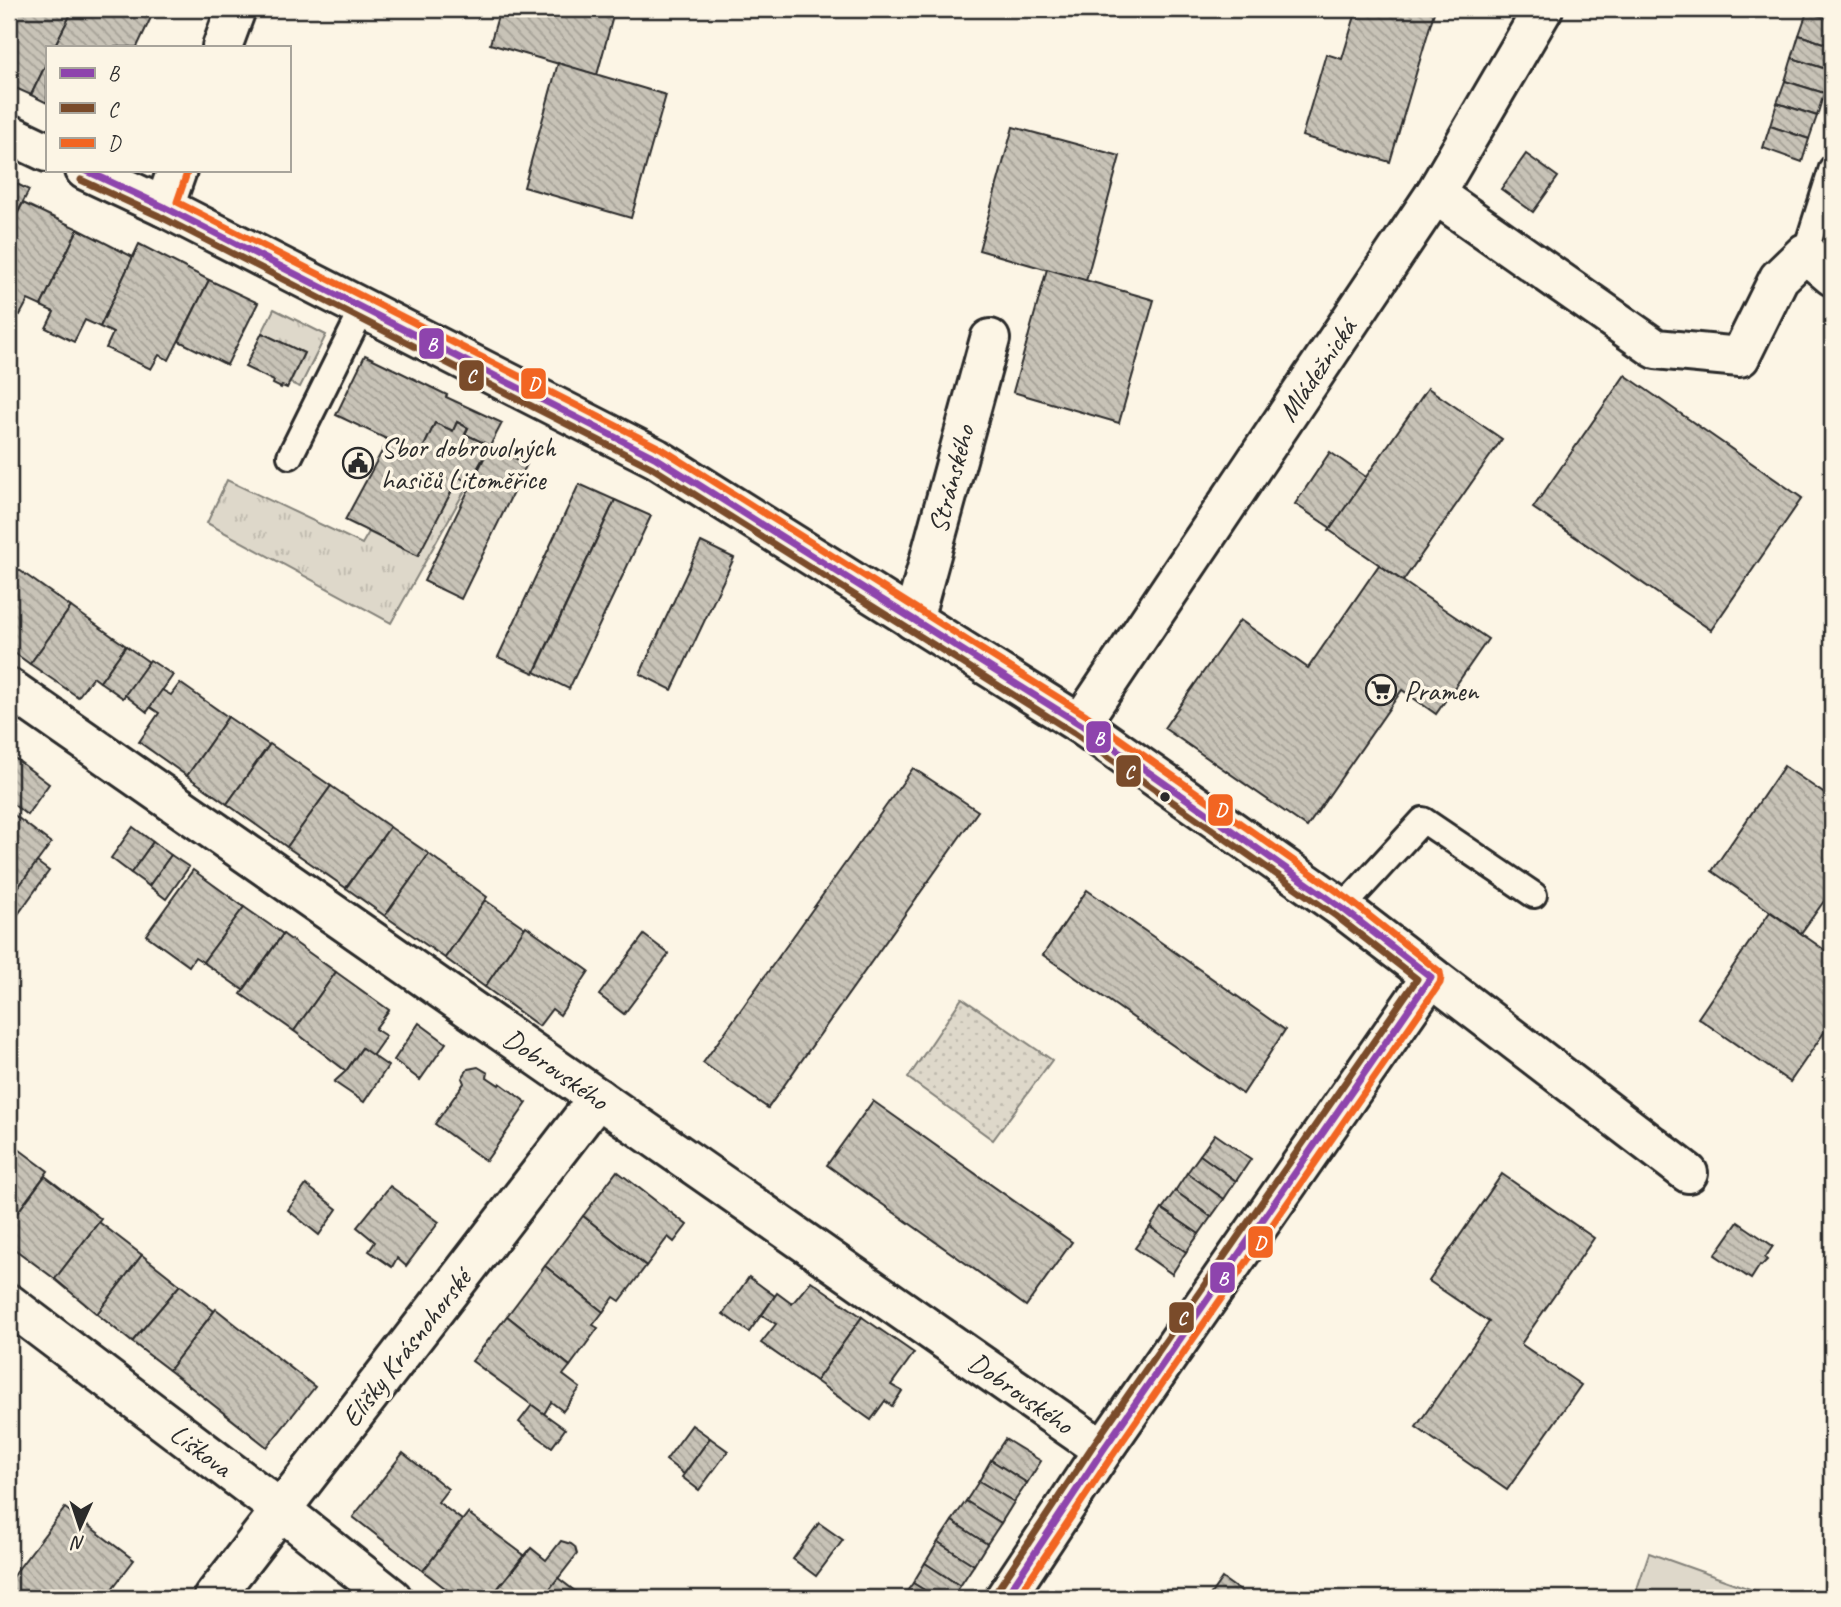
<svg xmlns="http://www.w3.org/2000/svg" width="1841" height="1607" font-family="Caveat,sans-serif">
<defs>
<pattern id="grass-tufts" width="24" height="20" patternUnits="userSpaceOnUse" patternTransform="scale(1.75)"><rect width="24" height="20" fill="#ded8ca"/><path d="M3 7l-1-3M5 7V3M7 7l1-3M15 17l-1-3M17 17v-4M19 17l1-3" fill="none" stroke="#bfbaae"/></pattern>
<pattern id="park-dots" width="8" height="8" patternUnits="userSpaceOnUse" patternTransform="scale(1.75)"><rect width="8" height="8" fill="#ded8ca"/><path d="M2 2h.1M6 6h.1" fill="none" stroke="#bfbaae" stroke-width="1.8" stroke-linecap="round"/></pattern>
<pattern id="building-back-hatch" width="6" height="6" patternUnits="userSpaceOnUse" patternTransform="scale(1.75)"><rect width="6" height="6" fill="#c8c3b7"/><path d="M-1 5l2 2M0 0l6 6M5-1l2 2" fill="none" stroke="#a39f95"/></pattern>
</defs>
<rect width="100%" height="100%" fill="#fcf5e5"/>
<filter id="ink" filterUnits="userSpaceOnUse"><feTurbulence type="fractalNoise" baseFrequency=".0143" numOctaves="2"/><feDisplacementMap in="SourceGraphic" scale="14" xChannelSelector="R" yChannelSelector="G"/><feConvolveMatrix kernelMatrix="1 2 1 2 8 2 1 2 1" color-interpolation-filters="sRGB"/></filter>
<g filter="url(#ink)">
<!-- grass -->
<g fill="url(#grass-tufts)" stroke="#84827a" stroke-width="2">
<path d="M274 309 326 335 300 387 290 383 304 353 262 333Z"/>
<path d="M459 477 469 483 391 623 207 523 227 480 362 544 369 532 417 556Z"/>
</g>
<!-- park -->
<path fill="url(#park-dots)" stroke="#84827a" stroke-width="2" d="M962 998 1052 1060 993 1140 908 1078Z"/>
<!-- pitch -->
<path fill="#ded8ca" stroke="#84827a" stroke-width="2" d="M1649 1553 1775 1598H1634Z"/>
<!-- building -->
<g fill="url(#building-back-hatch)" stroke="#2b2b2b" stroke-width="2">
<path d="M9 9H66L72 12 54 47H47V62L31 95 9 85Z"/>
<path d="M66 9H155L137 47H54L72 12Z"/>
<path d="M500 9H615L597 75 490 44Z"/>
<path d="M1357 9H1435L1390 162 1302 136 1326 54 1342 59Z"/>
<path d="M1808 9H1832V20L1807 12Z"/>
<path d="M1807 12 1832 20V46L1799 35Z"/>
<path d="M1799 35 1832 46V71L1792 58Z"/>
<path d="M1792 58 1832 71 1824 93 1785 81Z"/>
<path d="M47 62V103L31 95Z"/>
<path d="M558 63 666 95 631 218 524 187Z"/>
<path d="M1785 81 1824 93 1817 116 1777 103Z"/>
<path d="M1777 103 1817 116 1809 139 1770 126Z"/>
<path d="M1770 126 1809 139 1802 162 1763 148Z"/>
<path d="M1013 127 1120 156 1086 281 979 250Z"/>
<path d="M1526 154 1558 177 1533 212 1501 189Z"/>
<path d="M9 180 29 190 9 230Z"/>
<path d="M23 203 78 229 41 306 28 300 20 315 9 310V230Z"/>
<path d="M78 229 133 257 100 327 85 320 74 342 46 328 54 312 41 306Z"/>
<path d="M139 244 209 280 169 360 159 355 151 369 106 348 113 333 100 327Z"/>
<path d="M1047 269 1154 300 1119 423 1013 392Z"/>
<path d="M209 280 258 303 227 365 179 341Z"/>
<path d="M262 333 304 353 287 388 282 386 281 388 273 384 274 381 245 367Z"/>
<path d="M365 355 447 395 446 397 502 423 490 446 465 434 468 428 457 422 453 431 435 423 420 455 336 415Z"/>
<path d="M1625 375 1802 498 1711 630 1533 508Z"/>
<path d="M1428 388 1502 439 1403 581 1329 530Z"/>
<path d="M457 422 468 428 465 434 490 446 469 483 459 477 418 556 345 520 388 440 420 455 435 423 453 431Z"/>
<path d="M490 446 527 464 461 599 424 581Z"/>
<path d="M1330 452 1366 477 1331 528 1295 504Z"/>
<path d="M579 484 615 500 534 673 498 657Z"/>
<path d="M615 500 651 516 569 689 535 672Z"/>
<path d="M701 542 734 558 672 690 640 674Z"/>
<path d="M1379 565 1488 639 1436 714 1402 690 1307 827 1164 728 1240 620 1308 668Z"/>
<path d="M15 567 71 607 30 664 9 649V575Z"/>
<path d="M71 607 126 646 100 682 93 677 78 697 30 664Z"/>
<path d="M126 646 149 662 123 698 100 682Z"/>
<path d="M150 660 173 675 147 712 125 695Z"/>
<path d="M180 683 228 717 187 776 139 742 159 713 150 707 162 690 171 695Z"/>
<path d="M228 717 269 745 227 804 187 776Z"/>
<path d="M270 744 331 786 287 847 227 804Z"/>
<path d="M12 756 49 784 27 815 9 801V760Z"/>
<path d="M1784 766 1832 799V890L1801 933 1712 871Z"/>
<path d="M913 768 978 811 768 1108 703 1063Z"/>
<path d="M331 786 390 827 346 888 287 847Z"/>
<path d="M9 811 51 843 9 900Z"/>
<path d="M133 827 153 842 131 873 111 858Z"/>
<path d="M390 827 429 854 385 916 346 888Z"/>
<path d="M153 842 171 855 149 886 131 873Z"/>
<path d="M429 854 487 897 445 958 385 916Z"/>
<path d="M171 855 189 867 166 899 149 886Z"/>
<path d="M37 862 49 871 16 917 9 912V900Z"/>
<path d="M193 870 244 907 203 962 195 957 189 966 146 935Z"/>
<path d="M1087 890 1285 1030 1243 1094 1043 955Z"/>
<path d="M485 900 525 928 485 987 445 958Z"/>
<path d="M244 907 283 934 243 990 203 962Z"/>
<path d="M1770 912 1832 955V1021L1790 1082 1698 1018Z"/>
<path d="M526 926 589 971 560 1015 552 1009 539 1026 485 987Z"/>
<path d="M283 934 336 972 294 1031 241 994Z"/>
<path d="M644 935 669 954 624 1014 599 995Z"/>
<path d="M336 972 389 1010 375 1029 386 1036 372 1056 362 1048 346 1071 294 1031Z"/>
<path d="M419 1023 446 1043 420 1080 394 1060Z"/>
<path d="M362 1048 388 1066 364 1102 334 1082 346 1071Z"/>
<path d="M478 1067 488 1073 487 1077 499 1085 500 1083 527 1103 486 1161 435 1124 464 1083 462 1078 468 1069Z"/>
<path d="M873 1101 1072 1242 1026 1306 827 1165Z"/>
<path d="M1215 1134 1251 1159 1236 1181 1200 1155Z"/>
<path d="M16 1147 48 1171 9 1224V1148L13 1151Z"/>
<path d="M1200 1155 1236 1181 1224 1199 1187 1173Z"/>
<path d="M617 1171 687 1225 674 1242 668 1237 646 1266 583 1216Z"/>
<path d="M1187 1173 1224 1199 1211 1217 1175 1191Z"/>
<path d="M1502 1174 1594 1238 1521 1344 1581 1385 1507 1490 1416 1427 1489 1322 1429 1281Z"/>
<path d="M45 1176 101 1219 55 1279 9 1245V1224Z"/>
<path d="M306 1185 337 1209 319 1235 288 1210Z"/>
<path d="M390 1186 439 1222 406 1266 397 1258 392 1267 369 1251 375 1242 357 1227Z"/>
<path d="M1175 1191 1211 1217 1199 1234 1162 1209Z"/>
<path d="M1162 1209 1199 1234 1186 1252 1150 1227Z"/>
<path d="M583 1216 646 1266 620 1301 614 1297 603 1312 545 1266Z"/>
<path d="M99 1222 142 1255 97 1314 55 1279Z"/>
<path d="M1738 1222 1773 1246 1765 1258 1767 1260 1761 1266 1760 1265 1751 1279 1715 1255Z"/>
<path d="M1150 1227 1186 1252 1172 1274 1135 1248Z"/>
<path d="M142 1255 180 1285 132 1342 97 1314Z"/>
<path d="M545 1266 603 1312 593 1325 598 1328 570 1366 507 1316Z"/>
<path d="M749 1277 775 1296 749 1332 723 1314Z"/>
<path d="M811 1281 862 1317 816 1381 761 1343 776 1324 762 1315 777 1293 792 1304Z"/>
<path d="M180 1285 214 1311 169 1370 132 1342Z"/>
<path d="M216 1309 315 1387 267 1447 169 1370Z"/>
<path d="M507 1316 570 1366 563 1375 580 1388 563 1411 551 1402 544 1414 472 1361Z"/>
<path d="M862 1317 914 1353 891 1385 902 1391 892 1406 885 1401 871 1420 816 1381Z"/>
<path d="M532 1405 565 1429 552 1447 531 1432 519 1422Z"/>
<path d="M692 1425 710 1438 684 1474 666 1460Z"/>
<path d="M710 1438 728 1451 699 1490 682 1477Z"/>
<path d="M1005 1439 1041 1461 1027 1483 991 1460Z"/>
<path d="M403 1453 448 1489 438 1502 462 1520 423 1571 353 1517Z"/>
<path d="M991 1460 1027 1483 1014 1502 979 1481Z"/>
<path d="M979 1481 1014 1502 1001 1523 966 1501Z"/>
<path d="M966 1501 1001 1523 987 1544 952 1521Z"/>
<path d="M65 1508 134 1560 105 1598H9V1581Z"/>
<path d="M468 1513 524 1555 490 1598H458L423 1571Z"/>
<path d="M952 1521 987 1544 974 1565 938 1542Z"/>
<path d="M819 1523 843 1540 816 1576 793 1559Z"/>
<path d="M561 1541 571 1544 575 1547 577 1554 543 1598H490L531 1548 546 1560Z"/>
<path d="M938 1542 974 1565 960 1586 925 1563Z"/>
<path d="M925 1563 960 1586 952 1598H937L913 1583Z"/>
<path d="M558 1578 584 1598H543Z"/>
<path d="M1222 1578 1250 1598H1208Z"/>
<path d="M913 1583 937 1598H902Z"/>
</g>
<g fill="none" stroke-linecap="round" stroke-linejoin="round">
<!-- service casing -->
<g stroke="#2b2b2b" stroke-width="30">
<g id="service">
<path d="M1805 253 1832 168"/>
<path d="M290 456 363 309"/>
<path d="M1342 908 1423 820 1534 895"/>
</g>
</g>
<!-- minor casing -->
<g stroke="#2b2b2b" stroke-width="44">
<g id="minor">
<path d="M222 47 236 9"/>
<path d="M9 134 47 152"/>
<path d="M85 170 164 207 656 458 1080 724 1342 908 1688 1173"/>
<path d="M1435 194 1656 349 1740 357 1779 278 1805 253 1832 276"/>
<path d="M164 207 177 170"/>
<path d="M913 620 990 339"/>
<path d="M9 688 1103 1450"/>
<path d="M1080 724 1435 194 1543 9"/>
<path d="M9 1304 281 1510 392 1598"/>
<path d="M213 1598 598 1098"/>
<path d="M1005 1598 1103 1450 1431 977"/>
</g>
</g>
<!-- service -->
<use href="#service" stroke="#fcf5e5" stroke-width="24"/>
<!-- minor -->
<use href="#minor" stroke="#fcf5e5" stroke-width="38"/>
<!-- bus-1 casing -->
<g stroke="#fcf5e5" stroke-width="12">
<path id="bus-1" d="M85 170 164 207 656 458 1080 724 1342 908 1431 977 1103 1450 1005 1598"/>
</g>
<!-- bus-2 casing -->
<g stroke="#fcf5e5" stroke-width="12">
<path id="bus-2" d="M81 180 159 216 651 467 1074 733 1336 916 1417 979 1094 1444 996 1592"/>
</g>
<!-- bus-3 casing -->
<g stroke="#fcf5e5" stroke-width="12">
<path id="bus-3" d="M187 173 177 202 662 449 1086 715 1348 899 1440 972 1441 978 1440 983 1112 1456 1017 1598"/>
</g>
<!-- bus-1 -->
<use href="#bus-1" stroke="#8e44ad" stroke-width="7"/>
<!-- bus-2 -->
<use href="#bus-2" stroke="#7a4b2a" stroke-width="7"/>
<!-- bus-3 -->
<use href="#bus-3" stroke="#f26522" stroke-width="7"/>
</g>
</g>
<!-- icons -->
<defs>
<g id="civic-ring" transform="scale(1.575)"><circle r="9.5" fill="#fcf5e5" stroke="#2b2b2b" stroke-width="1.5"/><path d="M-.6-6.5H3V-4.5H.6V-3L4-1V1h2V6H-6V1h2V-1L-.6-3ZM-1.2 2.5V6h2.4V2.5Z" fill="#2b2b2b"/></g>
<g id="supermarket-ring" transform="scale(1.575)"><circle r="9.5" fill="#fcf5e5" stroke="#2b2b2b" stroke-width="1.5"/><path d="M-6-5.5h2.5l.6 2H6L4.5 2H-2.5L-4.4-4H-6ZM-1.5 3.2a1.3 1.3 0 1 0 .1 0ZM3 3.2a1.3 1.3 0 1 0 .1 0Z" fill="#2b2b2b"/></g>
</defs>
<g fill-rule="evenodd">
<use href="#civic-ring" x="358" y="463"/>
<use href="#supermarket-ring" x="1381" y="690"/>
</g>
<!-- markers -->
<circle fill="#2b2b2b" stroke="#fcf5e5" stroke-width="2.5" cx="1165" cy="797" r="6"/>
<g text-anchor="middle" dominant-baseline="central" stroke-width="7" stroke-linejoin="round" paint-order="stroke">
<!-- street labels -->
<g font-size="28" fill="#2b2b2b" stroke="#fcf5e5">
<text transform="translate(1317 370) rotate(-56)">Mládežnická</text>
<text transform="translate(951 479) rotate(-75)">Stránského</text>
<text transform="translate(556 1069) rotate(35)">Dobrovského</text>
<text transform="translate(406 1348) rotate(-52)">Elišky Krásnohorské</text>
<text transform="translate(1021 1393) rotate(35)">Dobrovského</text>
<text transform="translate(201 1450) rotate(37)">Liškova</text>
</g>
<!-- poi labels -->
<g font-size="28" fill="#2b2b2b" stroke="#fcf5e5" text-anchor="start">
<text x="381" y="447">Sbor dobrovolných<tspan x="381" dy="32">hasičů Litoměřice</tspan></text>
<text x="1404" y="690">Pramen</text>
</g>
</g>
<g stroke="#fcf5e5" stroke-width="2.5">
<rect x="418" y="327" width="27" height="33" rx="7" fill="#8e44ad"/>
<rect x="458" y="359" width="27" height="33" rx="7" fill="#7a4b2a"/>
<rect x="520" y="367" width="27" height="33" rx="7" fill="#f26522"/>
<rect x="1085" y="720" width="27" height="34" rx="7" fill="#8e44ad"/>
<rect x="1115" y="754" width="27" height="34" rx="7" fill="#7a4b2a"/>
<rect x="1207" y="793" width="27" height="34" rx="7" fill="#f26522"/>
<rect x="1247" y="1225" width="27" height="34" rx="7" fill="#f26522"/>
<rect x="1209" y="1261" width="27" height="33" rx="7" fill="#8e44ad"/>
<rect x="1168" y="1301" width="27" height="33" rx="7" fill="#7a4b2a"/>
</g>
<g font-size="19" text-anchor="middle" font-weight="bold" fill="#fff">
<text x="432" y="350">B</text>
<text x="471" y="382">C</text>
<text x="534" y="390">D</text>
<text x="1099" y="744">B</text>
<text x="1129" y="778">C</text>
<text x="1221" y="816">D</text>
<text x="1260" y="1249">D</text>
<text x="1223" y="1284">B</text>
<text x="1182" y="1324">C</text>
</g>
<!-- margin -->
<rect width="1841" height="1607" fill="none" stroke="#fcf5e5" stroke-width="35"/>
<rect x="18" y="18" width="1806" height="1572" fill="none" stroke="#2b2b2b" stroke-width="2.5" filter="url(#ink)"/>
<!-- legend -->
<rect x="46" y="46" width="245" height="126" fill="#fcf5e5" stroke="#a8a49b" stroke-width="2"/>
<rect x="60" y="68" width="35" height="10" fill="#8e44ad" stroke="#a8a49b" stroke-width="2"/>
<text x="108" y="80" font-size="21" fill="#2b2b2b">B</text>
<rect x="60" y="103" width="35" height="10" fill="#7a4b2a" stroke="#a8a49b" stroke-width="2"/>
<text x="108" y="116" font-size="21" fill="#2b2b2b">C</text>
<rect x="60" y="138" width="35" height="10" fill="#f26522" stroke="#a8a49b" stroke-width="2"/>
<text x="108" y="150" font-size="21" fill="#2b2b2b">D</text>
<!-- north arrow -->
<g transform="translate(80 1527) rotate(183)" stroke="#fcf5e5" stroke-width="5" paint-order="stroke">
<path d="M0-5L12 26L0 18L-12 26Z" fill="#2b2b2b"/>
<text y="-10" font-size="19" font-weight="bold" text-anchor="middle" fill="#2b2b2b">N</text>
</g>
</svg>
